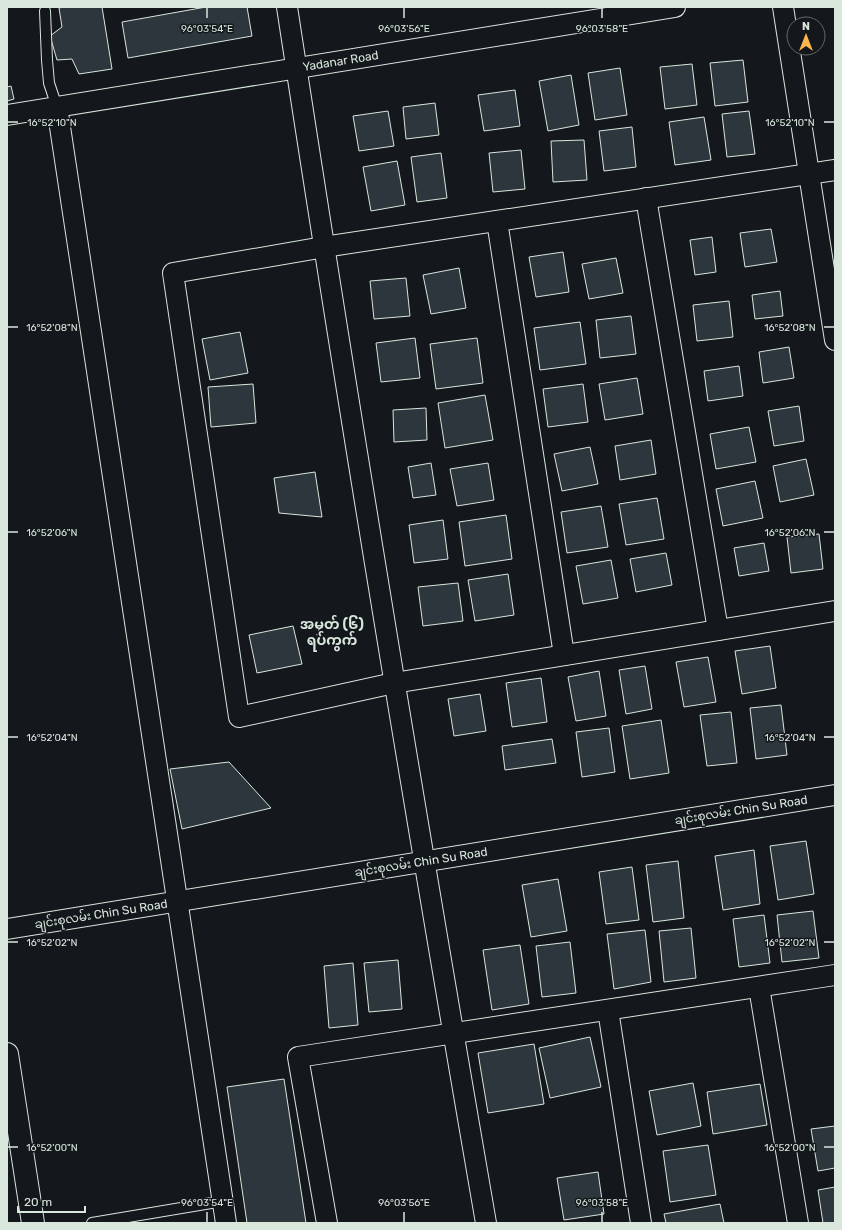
<svg xmlns="http://www.w3.org/2000/svg" width="842" height="1230" font-family="Rubik,'Noto Sans Myanmar',sans-serif">
<rect width="100%" height="100%" fill="#14181c"/>
<!-- building -->
<g fill="#2c363c" stroke="#d8e6dc">
<path d="M64 7H102L112 69 79 74 72 59 57 60 50 36 62 27 59 8Z"/>
<path d="M206 7H247L252 36 128 58 122 22Z"/>
<path d="M743 60 748 102 715 106 710 63Z"/>
<path d="M692 64 697 105 665 109 660 67Z"/>
<path d="M620 68 627 115 595 120 588 73Z"/>
<path d="M571 75 579 125 548 131 539 81Z"/>
<path d="M11 86 14 99 7 101V87Z"/>
<path d="M515 90 520 126 484 131 478 95Z"/>
<path d="M435 103 439 135 406 139 403 107Z"/>
<path d="M388 111 394 146 359 151 353 116Z"/>
<path d="M749 111 755 154 727 157 722 114Z"/>
<path d="M704 117 711 160 675 165 669 122Z"/>
<path d="M632 127 636 167 604 171 599 131Z"/>
<path d="M584 140 587 180 553 182 551 141Z"/>
<path d="M521 150 525 189 493 192 489 153Z"/>
<path d="M441 153 447 198 417 202 411 157Z"/>
<path d="M397 161 405 205 371 211 363 167Z"/>
<path d="M771 229 777 262 745 267 740 233Z"/>
<path d="M712 237 716 272 695 275 690 240Z"/>
<path d="M563 252 569 292 536 297 529 257Z"/>
<path d="M616 258 623 293 589 299 582 264Z"/>
<path d="M459 268 466 308 431 314 423 275Z"/>
<path d="M406 278 410 316 374 319 370 281Z"/>
<path d="M780 291 783 316 755 319 752 295Z"/>
<path d="M729 301 733 337 697 341 693 305Z"/>
<path d="M631 316 636 354 600 358 596 320Z"/>
<path d="M580 322 586 364 540 370 534 328Z"/>
<path d="M240 332 248 373 210 380 202 339Z"/>
<path d="M415 338 420 378 381 382 376 343Z"/>
<path d="M477 338 483 383 436 389 430 344Z"/>
<path d="M789 347 794 378 763 383 759 352Z"/>
<path d="M739 366 743 396 708 401 704 371Z"/>
<path d="M637 378 643 414 605 420 599 384Z"/>
<path d="M253 384 256 423 211 427 208 387Z"/>
<path d="M583 384 588 422 548 427 543 389Z"/>
<path d="M485 395 493 440 445 448 438 403Z"/>
<path d="M799 406 804 441 774 446 768 411Z"/>
<path d="M426 408 427 440 394 442 393 410Z"/>
<path d="M749 427 756 462 716 469 710 434Z"/>
<path d="M651 440 656 474 620 480 615 446Z"/>
<path d="M590 447 598 484 562 491 554 454Z"/>
<path d="M806 459 814 495 780 502 773 466Z"/>
<path d="M431 463 436 495 413 498 408 467Z"/>
<path d="M488 463 494 500 457 506 450 469Z"/>
<path d="M315 472 322 517 279 513 274 478Z"/>
<path d="M755 481 763 518 723 526 716 489Z"/>
<path d="M657 498 664 539 626 545 619 504Z"/>
<path d="M601 506 608 547 567 553 561 512Z"/>
<path d="M506 515 512 559 465 566 459 522Z"/>
<path d="M443 520 448 559 414 563 409 525Z"/>
<path d="M819 534 823 569 791 573 787 537Z"/>
<path d="M764 543 769 571 739 576 734 548Z"/>
<path d="M666 553 672 585 636 592 630 559Z"/>
<path d="M611 560 618 598 583 604 576 566Z"/>
<path d="M508 574 514 615 475 621 468 580Z"/>
<path d="M458 583 463 621 423 626 418 587Z"/>
<path d="M293 626 302 664 257 673 249 635Z"/>
<path d="M770 646 776 688 742 694 735 651Z"/>
<path d="M708 657 716 702 684 707 676 662Z"/>
<path d="M645 666 652 709 626 714 619 670Z"/>
<path d="M599 671 606 716 576 721 568 677Z"/>
<path d="M541 678 547 722 512 727 506 683Z"/>
<path d="M480 694 486 731 454 736 448 699Z"/>
<path d="M781 705 787 755 756 759 750 708Z"/>
<path d="M731 712 737 763 707 766 700 715Z"/>
<path d="M661 720 669 773 630 779 622 726Z"/>
<path d="M609 728 615 772 582 777 576 732Z"/>
<path d="M552 739 556 763 505 770 502 746Z"/>
<path d="M229 762 271 808 182 829 170 769Z"/>
<path d="M806 841 814 894 778 900 770 846Z"/>
<path d="M754 850 760 904 723 910 715 856Z"/>
<path d="M678 861 684 918 653 922 646 865Z"/>
<path d="M632 867 639 920 606 924 599 872Z"/>
<path d="M558 879 567 931 531 937 522 885Z"/>
<path d="M813 911 819 958 782 962 777 915Z"/>
<path d="M764 915 770 963 739 967 733 919Z"/>
<path d="M691 928 696 978 664 982 659 931Z"/>
<path d="M645 930 651 982 614 989 607 934Z"/>
<path d="M570 942 576 993 542 997 536 946Z"/>
<path d="M520 945 529 1004 492 1010 483 950Z"/>
<path d="M398 960 402 1009 369 1012 364 963Z"/>
<path d="M353 963 358 1025 329 1028 324 966Z"/>
<path d="M590 1037 601 1087 550 1098 539 1048Z"/>
<path d="M534 1044 544 1104 488 1113 478 1053Z"/>
<path d="M284 1079 306 1223H247L227 1087Z"/>
<path d="M693 1083 701 1126 657 1135 649 1091Z"/>
<path d="M760 1084 767 1125 713 1134 707 1092Z"/>
<path d="M835 1126V1168L818 1171 811 1129Z"/>
<path d="M708 1145 716 1195 670 1202 663 1151Z"/>
<path d="M598 1172 604 1214 564 1220 557 1178Z"/>
<path d="M835 1187V1223H823L818 1190Z"/>
<path d="M720 1204 724 1223H666L664 1214Z"/>
</g>
<g fill="none" stroke-linecap="round" stroke-linejoin="round">
<!-- service casing -->
<g stroke="#d8e6dc" stroke-width="12">
<g id="service">
<path d="M45 11 47 60 49 83 57 107"/>
<path d="M92 1223 223 1201"/>
</g>
</g>
<!-- minor casing -->
<g stroke="#d8e6dc" stroke-width="22">
<g id="minor">
<path d="M287 7C349 413 416 818 486 1223"/>
<path d="M783 7 835 340"/>
<path d="M57 107 226 1223"/>
<path id="s1" d="M7 115 675 7"/>
<path d="M835 170 324 247 173 273 239 717 394 683 835 611"/>
<path d="M646 198 718 630"/>
<path d="M497 221 564 655"/>
<path d="M7 929 835 795"/>
<path d="M759 987 798 1223"/>
<path d="M608 1010 641 1223"/>
<path d="M327 1223 298 1057 835 975"/>
</g>
</g>
<!-- secondary casing -->
<g stroke="#d8e6dc" stroke-width="24">
<path id="secondary" d="M7 1054 33 1223"/>
</g>
<!-- service -->
<use href="#service" stroke="#14181c" stroke-width="10"/>
<!-- minor -->
<use href="#minor" stroke="#14181c" stroke-width="20"/>
<!-- secondary -->
<use href="#secondary" stroke="#14181c" stroke-width="22"/>
</g>
<!-- ticks -->
<path fill="none" stroke="#d8e6dc" stroke-width="1.5" d="M207 8V18M404 8V18M602 8V18M8 122H18M824 122H834M8 327H18M824 327H834M8 532H18M824 532H834M8 737H18M824 737H834M8 942H18M824 942H834M8 1147H18M824 1147H834M207 1212V1222M404 1212V1222M602 1212V1222"/>
<g text-anchor="middle" dominant-baseline="central" stroke-width="3" stroke-linejoin="round" paint-order="stroke">
<!-- street labels -->
<g font-size="12" fill="#d8e6dc" stroke="#14181c">
<text stroke="none"><textPath href="#s1" startOffset="338">Yadanar Road</textPath></text>
<text transform="translate(741 810) rotate(-9)">ချင်းစုလမ်း Chin Su Road</text>
<text transform="translate(421 862) rotate(-9)">ချင်းစုလမ်း Chin Su Road</text>
<text transform="translate(101 914) rotate(-9)">ချင်းစုလမ်း Chin Su Road</text>
</g>
<!-- quarter labels -->
<g font-size="14" font-weight="bold" fill="#d8e6dc" stroke="#14181c">
<text x="332" y="624">အမှတ် (၆)<tspan x="332" dy="16">ရပ်ကွက်</tspan></text>
</g>
</g>
<g font-size="10" text-anchor="middle" fill="#d8e6dc" stroke="#14181c" stroke-width="3" stroke-linejoin="round" paint-order="stroke">
<text x="207" y="32">96°03'54"E</text>
<text x="404" y="32">96°03'56"E</text>
<text x="602" y="32">96°03'58"E</text>
<text x="52" y="126">16°52'10"N</text>
<text x="790" y="126">16°52'10"N</text>
<text x="52" y="331">16°52'08"N</text>
<text x="790" y="331">16°52'08"N</text>
<text x="52" y="536">16°52'06"N</text>
<text x="790" y="536">16°52'06"N</text>
<text x="52" y="741">16°52'04"N</text>
<text x="790" y="741">16°52'04"N</text>
<text x="52" y="946">16°52'02"N</text>
<text x="790" y="946">16°52'02"N</text>
<text x="52" y="1151">16°52'00"N</text>
<text x="790" y="1151">16°52'00"N</text>
<text x="207" y="1206">96°03'54"E</text>
<text x="404" y="1206">96°03'56"E</text>
<text x="602" y="1206">96°03'58"E</text>
</g>
<!-- border -->
<rect width="842" height="1230" fill="none" stroke="#d8e6dc" stroke-width="16"/>
<!-- north arrow -->
<g transform="translate(806 36)"><circle r="19" fill="#14181c" stroke="#626a69"/>
<path d="M0-3L7 15L0 10L-7 15Z" fill="#ffb74d"/>
<text y="-6" font-size="11" font-weight="bold" text-anchor="middle" fill="#d8e6dc">N</text>
</g>
<!-- scale -->
<path d="M18 1206v6h67v-6" fill="none" stroke="#d8e6dc" stroke-width="2"/>
<text x="24" y="1206" font-size="12" fill="#d8e6dc" stroke="#14181c" stroke-width="3" paint-order="stroke">20 m</text>
</svg>
